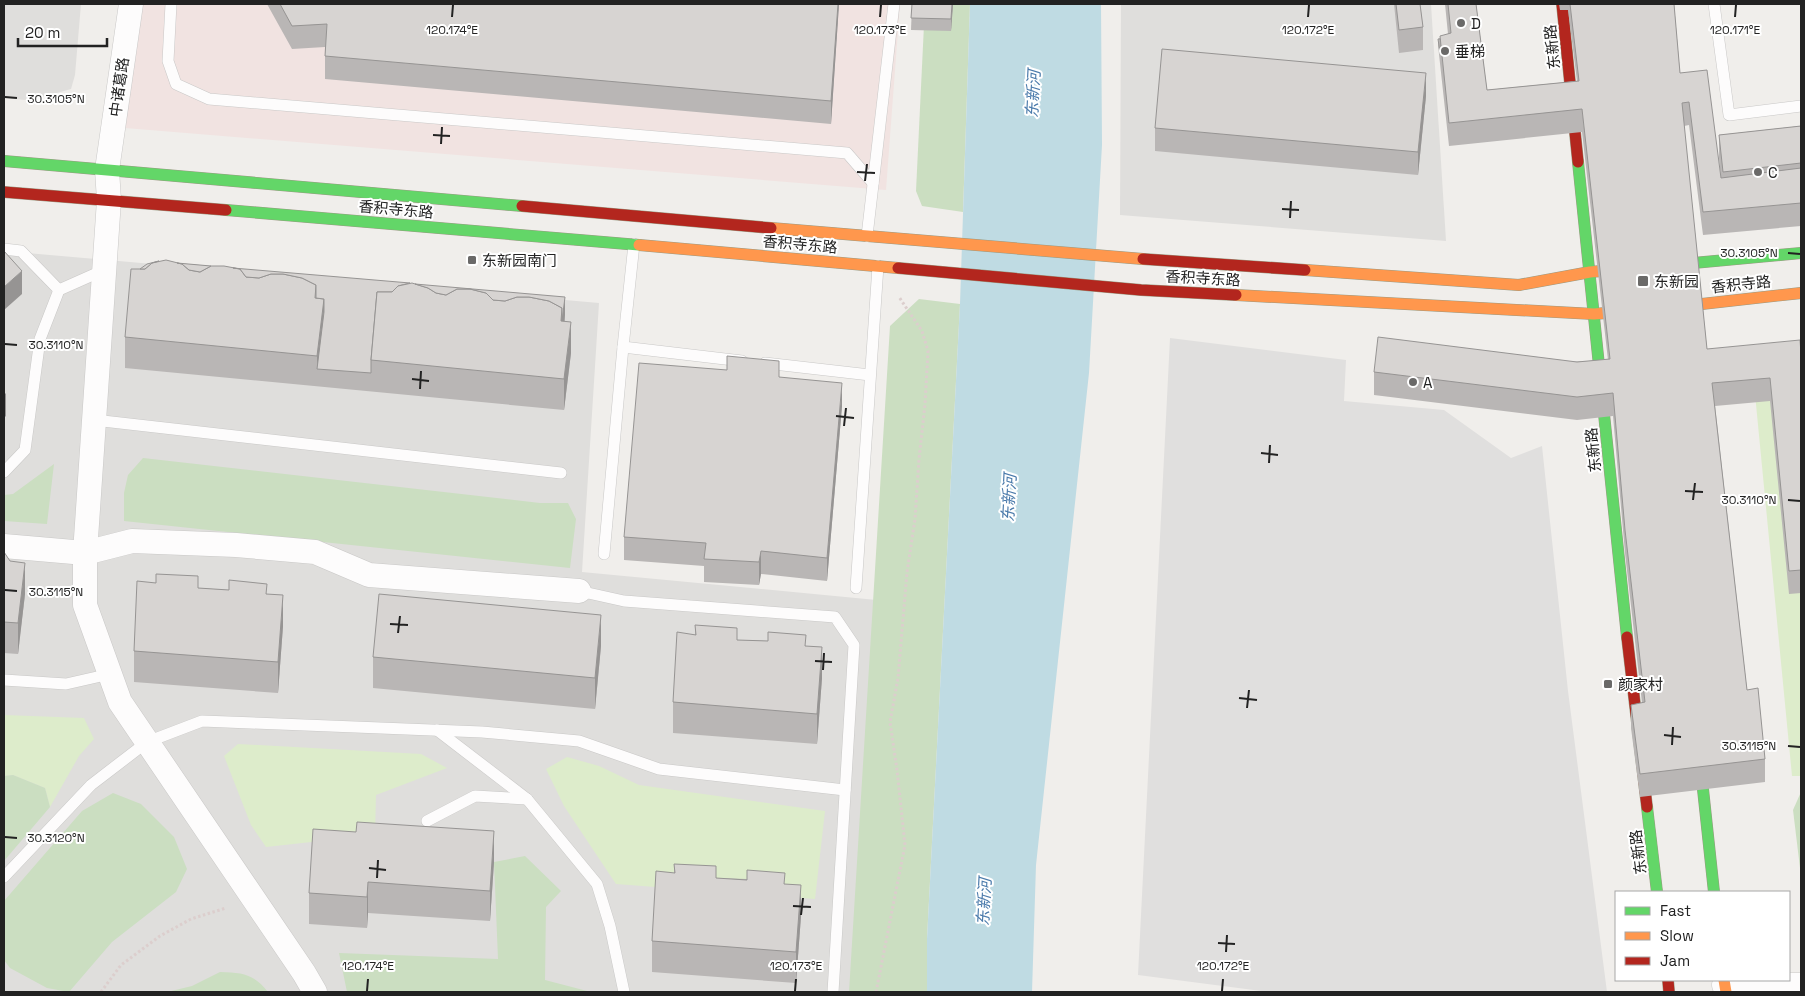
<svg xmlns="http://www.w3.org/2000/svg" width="1805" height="996" font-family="'Space Grotesk','Noto Sans SC',sans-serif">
<rect width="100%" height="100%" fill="#f0eeeb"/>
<!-- residential -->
<g fill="#dfdedc">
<path d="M4 4H81L75 75 71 89 46 96 25 100 4 98Z"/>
<path d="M1121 4H1431L1446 241 1120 215Z"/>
<path d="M4 251 599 303 582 572 887 601 856 992H4Z"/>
</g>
<!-- commercial -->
<path fill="#f1e3e1" d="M135 4H900L886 190 125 128Z"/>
<!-- grass -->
<g fill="#ddeccb">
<path d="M1801 359V776H1792L1752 363Z"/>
<path d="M4 715 84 718 94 739 79 756 50 807 45 788 13 775 4 776Z"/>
<path d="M238 744 421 754 447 768 376 795 375 835 266 847 251 825 224 756Z"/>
<path d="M567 757 599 766 639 785 825 811 815 899 616 884 564 806 546 769Z"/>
</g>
<!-- forest -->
<g fill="#cbdec1">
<path d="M925 4H970L963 212 922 206 916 191Z"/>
<path d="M919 299 960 304 927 939V992H849L890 326Z"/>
<path d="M143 458 540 503H568L576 519 570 568 124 521V493L128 475Z"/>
<path d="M54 464 47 524 4 521V495L13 494Z"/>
<path d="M13 775 45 788 50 807 4 861V776Z"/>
<path d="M1801 792V868H1800L1793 810Z"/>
<path d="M113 793 141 804 174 837 187 869 176 892 112 942 69 992 47 988 10 968 4 960V901L82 811Z"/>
<path d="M525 856 561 891 546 907 545 980 591 992H347L339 953 498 959 494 862Z"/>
<path d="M220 972C242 973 253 973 268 992H167L192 986Z"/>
</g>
<!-- parking -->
<path fill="#e0dfde" d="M1170 338 1346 360 1344 401 1444 410 1511 458 1542 446 1568 691 1607 992H1269L1138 975Z"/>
<!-- water -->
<path fill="#bfdbe3" d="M970 4H1101L1102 145 1089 373 1036 865 1032 992H927V939L960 304Z"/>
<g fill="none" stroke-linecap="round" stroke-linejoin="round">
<!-- lane casing -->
<g stroke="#c9c8c7" stroke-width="12">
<g id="lane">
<path d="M171 4 168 61 176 84 209 99 847 153 873 183"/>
<path d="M1714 4 1729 115 1801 106"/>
<path d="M867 236 894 4"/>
<path d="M4 249 21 251 59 290"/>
<path d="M623 347 742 361"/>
<path d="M765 363 870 375"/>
<path d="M94 420 561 473"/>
<path d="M4 472 25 450 40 339 59 290 104 270"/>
<path d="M604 554 623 347 634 244"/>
<path d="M856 588 878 266"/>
<path d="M579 591 624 601 835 617 854 645 833 992"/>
<path d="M4 680 66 684 110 674"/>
<path d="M437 730 527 799 597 884 610 926 624 992"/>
<path d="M427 821 475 796 527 799"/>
<path d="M4 877 91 785 147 742 202 721 482 732 579 741 659 769 845 790"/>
</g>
</g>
<!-- street casing -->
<g stroke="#c9c8c7" stroke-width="25">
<g id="street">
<path d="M131 4 107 170 109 200 85 553V605L120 702 304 973 315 992"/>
<path d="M4 546 85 553 132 541 236 545 315 552 369 575 579 591"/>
<path d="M1724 985H1801"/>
</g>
</g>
<!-- fast casing -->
<g stroke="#999a82" stroke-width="12">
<g id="fast">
<path d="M4 161 522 206"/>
<path d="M1578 162 1627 637"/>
<path d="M226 210 639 245"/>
<path d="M1661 266 1801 253"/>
<path d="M1699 752 1714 892"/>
<path d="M1647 807 1657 892"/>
</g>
</g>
<!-- slow casing -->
<g stroke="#999a82" stroke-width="12">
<g id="slow">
<path d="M771 228 1143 259"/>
<path d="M639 245 898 268"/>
<path d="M1305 270 1519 285 1590 272 1613 270"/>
<path d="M1236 295 1594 314 1618 312"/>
<path d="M1666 308 1801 293"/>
<path d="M1724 980 1726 992"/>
</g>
</g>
<!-- jam casing -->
<g stroke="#999a82" stroke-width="12">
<g id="jam">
<path d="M1562 4 1578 162"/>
<path d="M4 192 226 210"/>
<path d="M522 206 771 228"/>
<path d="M1143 259 1305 270"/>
<path d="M898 268 1141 290 1236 295"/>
<path d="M1627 637 1647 807"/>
<path d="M1668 980 1669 992"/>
</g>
</g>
<!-- path -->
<g stroke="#dccecd" stroke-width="3" stroke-dasharray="2.5 2.5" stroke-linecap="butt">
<path d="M101 992 121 965 160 936 191 919 226 908"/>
<path d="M876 992 905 845 897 770 890 722 898 678 907 572 915 519 919 459 925 404 928 351 922 331 899 297"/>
</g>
<!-- lane -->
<use href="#lane" stroke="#fdfcfc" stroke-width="11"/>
<!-- street -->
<use href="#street" stroke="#fdfcfc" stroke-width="24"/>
<!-- fast -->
<use href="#fast" stroke="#63d668" stroke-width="11"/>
<!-- slow -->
<use href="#slow" stroke="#ff974d" stroke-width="11"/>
<!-- jam -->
<use href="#jam" stroke="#b3261e" stroke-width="11"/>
</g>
<!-- wall -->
<g fill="#b9b6b5">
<path d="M267 4H839L831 124 325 79V47L292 49Z"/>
<path d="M912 4H953L951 31 911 30Z"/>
<path d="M1394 4H1420L1423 27V50L1399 53Z"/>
<path d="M1445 4H1476L1487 90 1577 81 1568 10H1560L1559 4H1674L1680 73 1721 178 1719 158V135L1801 126V226L1703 235 1689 125 1684 126 1707 349 1801 354V593L1789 594 1770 401 1715 406 1747 690 1765 759V782L1640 797 1631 728V705L1642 703 1625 553 1613 416 1577 420 1374 395V372L1608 360 1582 132 1449 146 1438 45V39L1448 34Z"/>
<path d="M1426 96 1418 175 1155 151V128Z"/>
<path d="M177 263 233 268 565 315V322L571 353 564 410 125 368V337L140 269Z"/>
<path d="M779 377 842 406 827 581 761 574 759 585 704 582V566L624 560V537Z"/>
<path d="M4 552 25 594 18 654 4 653Z"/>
<path d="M156 574 198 588 229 590V580L267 594 283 626 278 693 134 682V651L156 583Z"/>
<path d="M695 625 737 640 768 641V632L806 646 822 678 817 744 673 733V702L695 635Z"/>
<path d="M601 646 595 709 373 688V657Z"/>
<path d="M356 832 494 862 490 921 368 913 367 928 309 924V893Z"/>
<path d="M674 864 716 878 747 879V870L785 884 801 916 796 983 652 972V941L674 873Z"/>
</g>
<!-- shaded-wall -->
<g fill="#969493">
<path d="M838 4H839L831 124V101Z"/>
<path d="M952 4H953L951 31V19Z"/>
<path d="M1426 73V96L1418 175V152Z"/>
<path d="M22 271V294L4 310V287Z"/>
<path d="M565 297V315L562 339 561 321Z"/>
<path d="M324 299V330L317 369V356Z"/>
<path d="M571 322V353L564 410V379Z"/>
<path d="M842 383V406L827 581V558Z"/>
<path d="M6 393V416L4 418V395Z"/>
<path d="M761 551V574L759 585V562Z"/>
<path d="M25 563V594L18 654V623Z"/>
<path d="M283 595V626L278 693V662Z"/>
<path d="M601 615V646L595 709V678Z"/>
<path d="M822 647V678L817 744V714Z"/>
<path d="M494 831V862L490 921V891Z"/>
<path d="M368 882V913L367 928V897Z"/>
<path d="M801 885V916L796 983V952Z"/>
</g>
<!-- building -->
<g fill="#d7d4d2" stroke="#969493">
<path d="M280 4H838L831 101 325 56 327 24 292 26Z"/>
<path d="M912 4H952L951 19 911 18Z"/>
<path d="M1396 4H1420L1423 27 1399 30Z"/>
<path d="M1448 4H1476L1487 90 1579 81 1570 4H1674L1680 73 1707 70 1721 178 1801 168V203L1703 212 1689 102 1682 103 1707 349 1800 340 1801 354V570L1789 571 1770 378 1712 383 1747 690 1758 688 1765 759 1640 774 1631 705 1645 702 1625 530 1613 393 1577 397 1374 372 1378 337 1577 362 1610 359 1582 109 1449 123 1440 36 1451 33Z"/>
<path d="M1438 39H1440V53Z"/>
<path d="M1162 49 1426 73 1418 152 1155 128Z"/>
<path d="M1801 126V163L1723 172 1719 135Z"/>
<path d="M4 251 22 271 4 287Z"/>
<path d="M166 260 182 264 189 270 200 272 211 266H224L240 269 246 277 259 278 271 274H283L302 278 316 285 315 298 324 299 317 356 125 337 131 269H145L152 263Z"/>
<path d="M159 261 152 263 145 269H140L147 264Z"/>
<path d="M177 263 211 266 200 272 189 270 182 264Z"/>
<path d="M233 268 410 283 398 286 392 292H377L371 360V373L317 369 324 312V299L316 298V285L302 278 283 274H271L259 278 246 277 240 269Z"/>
<path d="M412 283 428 288 436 293 446 295 457 289H470L486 293 493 300 505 301 517 297H529L549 301 562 308 561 321 571 322 564 379 371 360 377 292H392L398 286Z"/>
<path d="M415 284 565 297 562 321V308L549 301 529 297H517L505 301 493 300 486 293 470 289H457L446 295 436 293 428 288Z"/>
<path d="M727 356 779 361V377L842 383 827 558 761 551 759 562 704 559 706 543 624 537 639 363 727 370Z"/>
<path d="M4 552 10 561 25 563 18 623 4 622Z"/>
<path d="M156 574 198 576V588L229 590V580L267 584 266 594 283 595 278 662 134 651 137 581 156 583Z"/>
<path d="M379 594 601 615 595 678 373 657Z"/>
<path d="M695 625 737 628V640L768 641V632L806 635 805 646 822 647 817 714 673 702 677 632 696 635Z"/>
<path d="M357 822 494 831 490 891 368 882 367 897 309 893 313 829 356 832Z"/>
<path d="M674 864 716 866V878L747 880V870L785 873 784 884 801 885 796 952 652 941 656 871 675 873Z"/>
</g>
<!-- ticks -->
<path fill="none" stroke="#222" stroke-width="2" d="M452 17 453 5M880 17 881 5M1308 17 1309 5M1735 17 1736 5M5 97 17 98M433 135 450 136M441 144 442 127M857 172 875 173M865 181 867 164M1282 209 1299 210M1290 218 1291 201M1788 253 1800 254M5 344 17 345M412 379 429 381M420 389 421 371M836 416 854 418M844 426 846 408M1261 453 1278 455M1269 463 1270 445M1685 491 1703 492M1693 500 1695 483M1788 500 1800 501M5 590 17 591M390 624 408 625M398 633 400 616M815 661 832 662M823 670 824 653M1239 698 1257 700M1247 708 1249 690M1664 735 1681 737M1672 745 1673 727M1788 746 1800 747M5 837 17 838M369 868 386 870M377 878 378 860M793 906 811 907M801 915 803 898M1218 943 1235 944M1226 952 1227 935M367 991 368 979M795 991 796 979M1222 991 1223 979"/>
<!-- markers -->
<g fill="#6a6968" stroke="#fff" stroke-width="2">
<circle cx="1461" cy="23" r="5"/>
<circle cx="1445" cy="51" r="5"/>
<circle cx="1758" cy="172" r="5"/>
<rect x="467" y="255" width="10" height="10" rx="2.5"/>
<rect x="1637" y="275" width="12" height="12" rx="2.5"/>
<circle cx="1413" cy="382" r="5"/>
<rect x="1603" y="679" width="10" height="10" rx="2.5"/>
</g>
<g text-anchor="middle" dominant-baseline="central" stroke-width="4" stroke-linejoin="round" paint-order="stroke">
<!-- poi labels -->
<g font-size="15" fill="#222" stroke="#fff" text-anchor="start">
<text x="1471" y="23">D</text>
<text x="1455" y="51">垂梯</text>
<text x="1768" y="172">C</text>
<text x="482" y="260">东新园南门</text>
<text x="1654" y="281">东新园</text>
<text x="1423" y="382">A</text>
<text x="1618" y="684">颜家村</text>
</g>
<!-- street labels -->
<g font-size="15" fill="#222" stroke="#fff">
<text transform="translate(1552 47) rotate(-96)">东新路</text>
<text transform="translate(119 87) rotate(-82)">中诸葛路</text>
<text transform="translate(396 209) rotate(5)">香积寺东路</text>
<text transform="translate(800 244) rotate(5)">香积寺东路</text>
<text transform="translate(1203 278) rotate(3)">香积寺东路</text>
<text transform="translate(1741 284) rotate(-6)">香积寺路</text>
<text transform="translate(1593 450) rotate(-96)">东新路</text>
<text transform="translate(1638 852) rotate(-97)">东新路</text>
</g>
<!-- water labels -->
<g font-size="16" font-style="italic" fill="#4a7aab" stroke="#fff">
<text transform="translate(1033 94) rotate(-87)">东新河</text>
<text transform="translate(1009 498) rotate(-87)">东新河</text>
<text transform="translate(984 902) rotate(-87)">东新河</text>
</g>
</g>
<g font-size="12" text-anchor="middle" fill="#222" stroke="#fff" stroke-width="4" stroke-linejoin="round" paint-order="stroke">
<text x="452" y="34">120.174°E</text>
<text x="880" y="34">120.173°E</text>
<text x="1308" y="34">120.172°E</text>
<text x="1735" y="34">120.171°E</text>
<text x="56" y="103">30.3105°N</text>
<text x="1749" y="257">30.3105°N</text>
<text x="56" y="349">30.3110°N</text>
<text x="1749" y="504">30.3110°N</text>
<text x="56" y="596">30.3115°N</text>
<text x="1749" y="750">30.3115°N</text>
<text x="56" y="842">30.3120°N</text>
<text x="368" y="970">120.174°E</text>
<text x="796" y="970">120.173°E</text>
<text x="1223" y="970">120.172°E</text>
</g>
<!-- border -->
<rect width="1805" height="996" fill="none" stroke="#222222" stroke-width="10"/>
<!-- legend -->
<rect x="1615" y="891" width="175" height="90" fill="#ffffff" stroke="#a7a7a7"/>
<rect x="1625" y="907" width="25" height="8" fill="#63d668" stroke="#a7a7a7"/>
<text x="1660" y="916" font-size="15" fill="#222222">Fast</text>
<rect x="1625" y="932" width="25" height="8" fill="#ff974d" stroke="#a7a7a7"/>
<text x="1660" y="941" font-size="15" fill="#222222">Slow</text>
<rect x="1625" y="957" width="25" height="8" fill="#b3261e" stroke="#a7a7a7"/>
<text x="1660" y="966" font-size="15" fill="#222222">Jam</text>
<!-- scale -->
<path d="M18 38v8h89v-8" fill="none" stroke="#222222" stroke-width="2.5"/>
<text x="25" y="38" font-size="15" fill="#222222" stroke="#ffffff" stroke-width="4" paint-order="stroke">20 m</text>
</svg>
